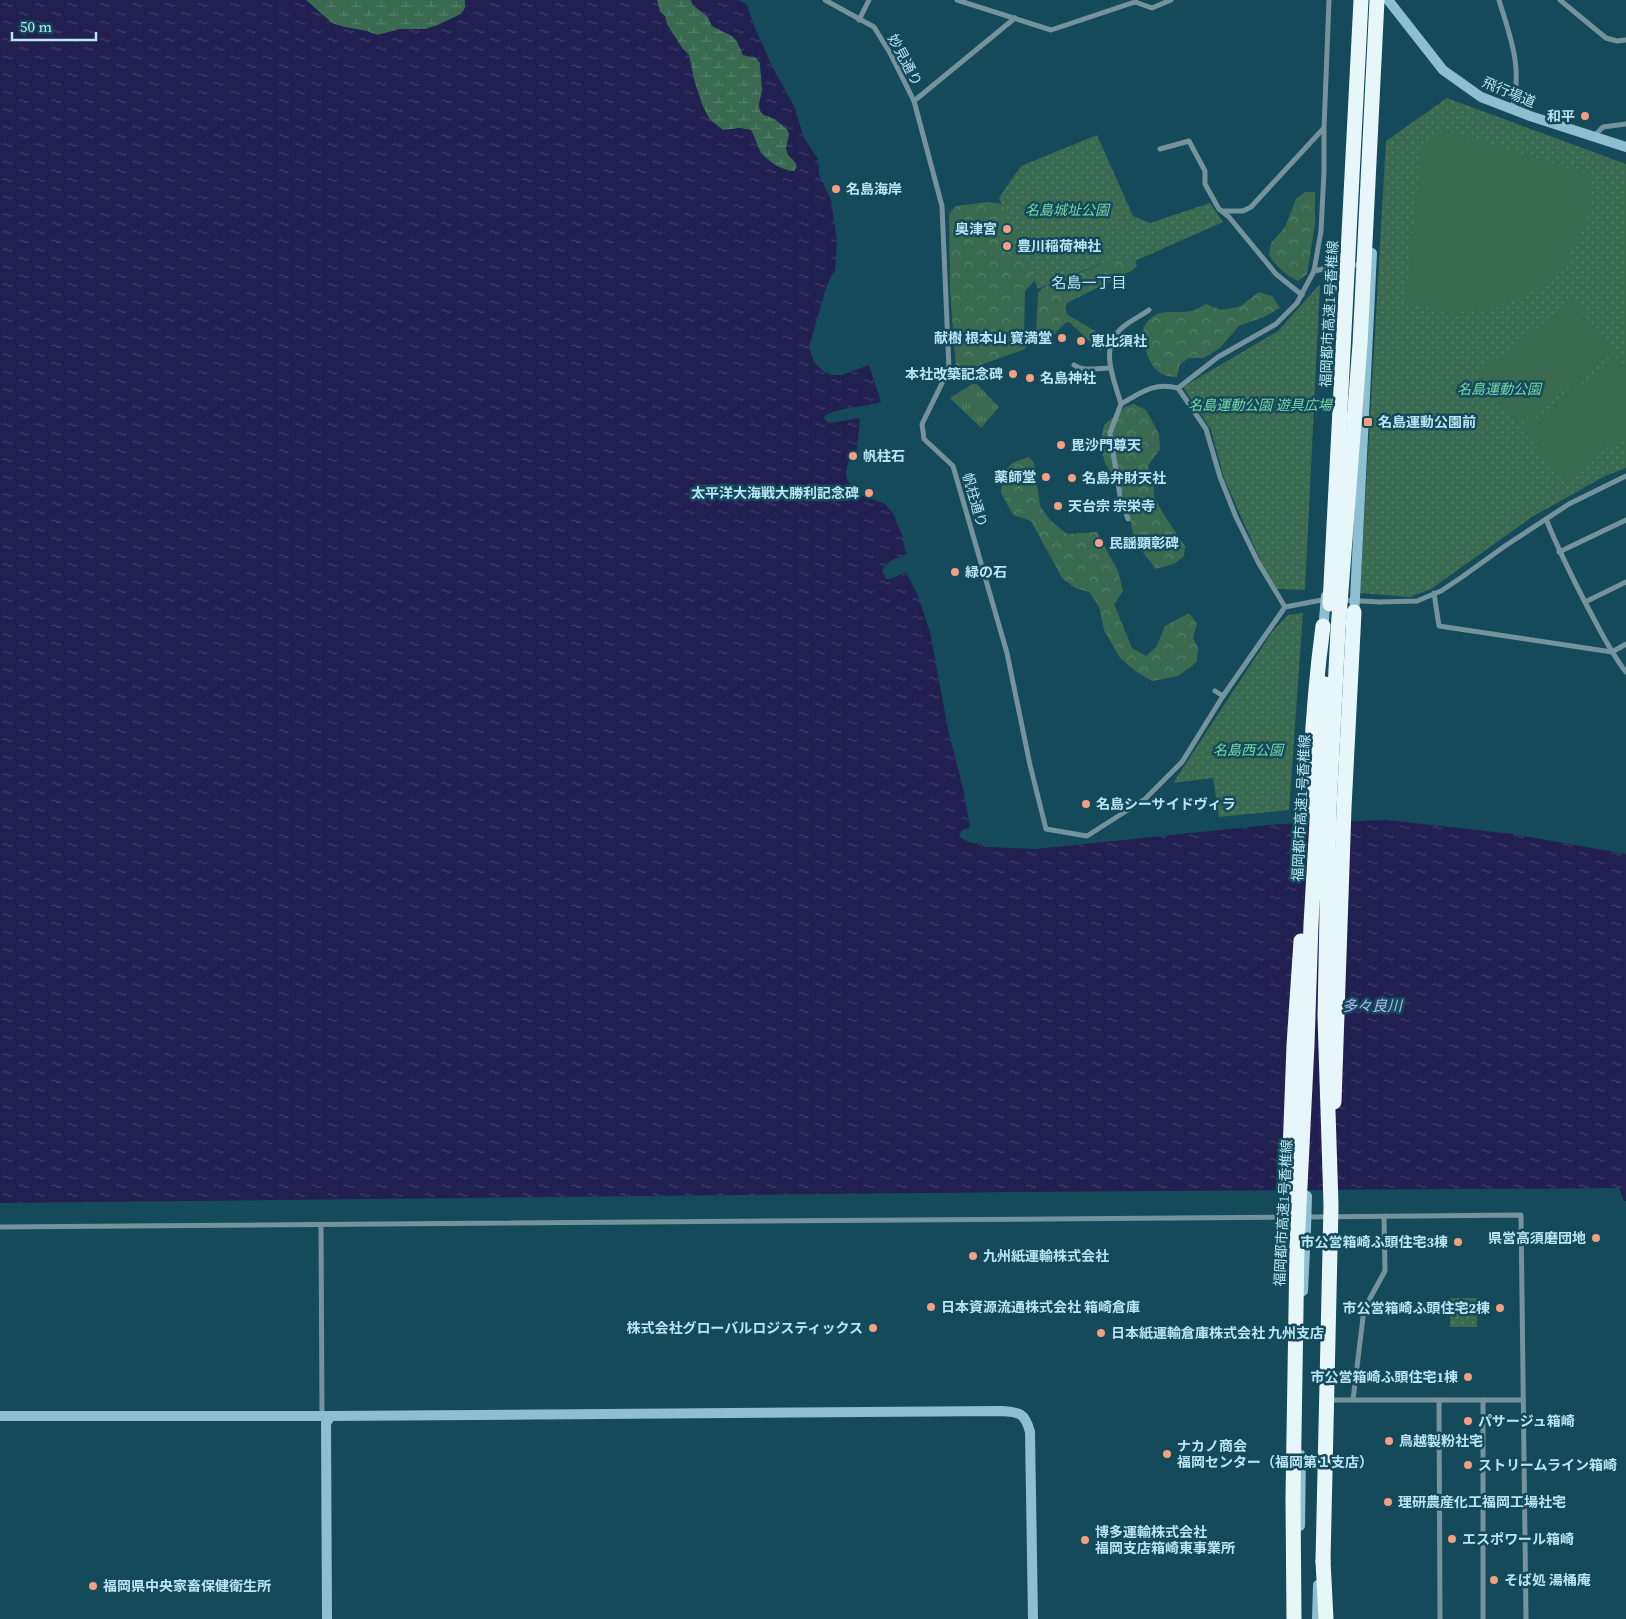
<svg xmlns="http://www.w3.org/2000/svg" width="1626" height="1619" font-family="'Source Serif 4','Noto Sans JP',serif">
<defs>
<pattern id="grass-tufts" width="24" height="20" patternUnits="userSpaceOnUse" patternTransform="scale(1.25)"><rect width="24" height="20" fill="#3a6b51"/><path d="M3 7l-1-3M5 7V3M7 7l1-3M15 17l-1-3M17 17v-4M19 17l1-3" fill="none" stroke="#54806b"/></pattern>
<pattern id="forest-crowns" width="20" height="18" patternUnits="userSpaceOnUse" patternTransform="scale(1.25)"><rect width="20" height="18" fill="#3a6b51"/><path d="M2 6a3 3 0 1 1 6 0M12 15a3 3 0 1 1 6 0" fill="none" stroke="#54806b"/></pattern>
<pattern id="wetland-marsh" width="20" height="14" patternUnits="userSpaceOnUse" patternTransform="scale(1.25)"><rect width="20" height="14" fill="#3a6b51"/><path d="M1 5h8M5 5V1M11 12h8M15 12V8" fill="none" stroke="#54806b"/></pattern>
<pattern id="park-dots" width="8" height="8" patternUnits="userSpaceOnUse" patternTransform="scale(1.25)"><rect width="8" height="8" fill="#3a6b51"/><path d="M2 2h.1M6 6h.1" fill="none" stroke="#54806b" stroke-width="1.8" stroke-linecap="round"/></pattern>
<pattern id="water-ripples" width="26" height="14" patternUnits="userSpaceOnUse" patternTransform="scale(1.25)"><rect width="26" height="14" fill="#212050"/><path d="M2 4q2-2 4 0t4 0M15 11q2-2 4 0t4 0" fill="none" stroke="#3f406a"/></pattern>
</defs>
<rect width="100%" height="100%" fill="#144a59"/>
<!-- grass -->
<path fill="url(#grass-tufts)" d="M972 384H977L999 407 981 428 950 398Z"/>
<!-- forest -->
<g fill="url(#forest-crowns)">
<path d="M1305 192H1315V224L1307 274 1298 281C1285 275 1277 267 1269 255L1271 243 1285 227 1296 199Z"/>
<path d="M988 202 1002 204 1037 278 1025 291 1024 337 1027 345 1025 349 961 372 956 368 950 291 949 214 956 206Z"/>
<path d="M1106 252 1133 256 1137 265 1133 270 1067 303 1065 310 1068 315 1107 338 1108 340 1105 348 1100 351 1069 322 1065 323 1047 342H1043L1036 334 1038 293 1042 288 1101 264Z"/>
<path d="M1259 292 1272 296 1280 308 1264 317 1239 326 1220 348 1204 358H1189L1180 364 1177 377C1168 377 1158 374 1153 366 1147 359 1140 333 1145 325 1158 305 1174 315 1191 311 1196 310 1201 307 1206 304L1221 310 1239 307Z"/>
<path d="M1134 404 1146 410 1159 434 1160 449 1148 466 1154 482V497L1164 515 1185 546 1184 556 1174 564 1156 569 1135 542 1125 498 1105 463 1100 443 1104 425 1125 407Z"/>
<path d="M1029 457 1034 463 1040 506 1050 520 1067 534 1097 532 1118 571 1123 591 1114 604 1132 648 1146 656 1157 646 1165 626 1189 613 1197 624 1193 638 1198 648 1197 662 1178 676 1152 681 1135 671 1120 658 1104 630 1099 606 1089 592 1075 588 1062 578 1031 521 1013 515 1001 493 1002 474 1012 463Z"/>
</g>
<!-- wetland -->
<g fill="url(#wetland-marsh)">
<path d="M306 0H465V8L461 14 438 25 426 29 400 30 377 35 367 31 344 27 332 23Z"/>
<path d="M657 0H691L693 5 708 17 712 26 732 36 737 41 743 55 756 58 760 63 762 90 759 105 764 115C772 117 788 125 789 134 789 139 786 145 787 150 788 157 796 160 797 167L794 171H789L776 166 761 153 754 136 740 128 723 130 710 120 703 107 694 80 689 55 682 48 667 24 664 16 660 12Z"/>
</g>
<!-- park -->
<g fill="url(#park-dots)">
<path d="M1447 98 1626 164V468L1605 476 1532 517 1431 589 1410 597 1360 593 1386 141Z"/>
<path d="M1097 135 1133 216 1150 223 1210 203 1223 222 1135 261 1102 263 1038 289 999 198 1021 166Z"/>
<path d="M1320 284 1305 590 1277 589 1261 562 1224 478 1211 430 1183 387 1278 331Z"/>
<path d="M1303 613 1289 810 1219 817 1213 778 1173 783 1272 632 1288 615Z"/>
<rect x="1450" y="1298" width="27" height="29"/>
</g>
<!-- pitch -->
<g fill="#3a6b51">
<path d="M1444 130 1592 175 1587 219 1568 259 1536 290 1496 308 1452 313 1405 302 1423 142Z"/>
<path d="M1573 300 1613 353 1518 425 1478 373Z"/>
<path d="M1617 357 1626 368V433L1563 481 1523 429Z"/>
</g>
<!-- water -->
<path fill="url(#water-ripples)" d="M0 0H306L332 23 344 27 367 31 377 35 400 29H426L438 25 461 14 465 8V0H657L660 12 665 16 667 24 682 48 689 55 694 80 703 107 710 120 723 130 740 128 751 130C755 137 757 147 761 153 768 162 783 171 794 171L797 167 796 163 788 155 786 149 789 134 787 129 773 118 764 115 760 111 759 105 762 90 760 63 756 58 743 55 737 41 732 36 712 26 708 17 693 5 691 0H739L747 5 754 26 773 68 794 106 804 138 818 159 819 174 831 200 837 241 835 270 827 285 809 347 814 362 823 371 831 375H842L869 365 881 402C868 406 830 409 824 417L825 420 830 423 860 418 857 450 848 463 846 472 847 480 860 495 885 504 893 513 902 535 906 554C897 558 886 561 882 571L886 579H890L906 572 918 596 930 632 948 729 964 793 970 828 962 830 959 837 971 843H979L988 847 1035 849 1280 824 1388 820 1512 834 1626 854V1201H1624L1619 1188 1019 1192 0 1203Z"/>
<g fill="none" stroke-linecap="round" stroke-linejoin="round">
<!-- street -->
<g stroke="#74939d" stroke-width="5">
<path d="M825 0 874 27 890 53 914 101 942 206 949 369 922 424 924 439 953 466 1007 653 1030 765 1046 829 1087 836 1145 799 1182 762 1223 696 1285 607 1327 599"/>
<path d="M957 0 1051 30 1135 2 1152 8 1171 0"/>
<path d="M1499 0C1511 40 1523 67 1512 109"/>
<path d="M1560 0 1606 38 1617 41 1626 40"/>
<path d="M859 20 869 0"/>
<path d="M914 101 1015 18"/>
<path d="M1594 136 1603 127 1626 124"/>
<path d="M1160 149 1189 141 1205 171V184L1219 209 1229 217 1276 274 1302 295"/>
<path d="M1222 211H1243L1251 207 1323 129"/>
<path d="M1314 271 1341 265H1363"/>
<path d="M1074 365C1084 372 1099 368 1110 368"/>
<path d="M1121 404C1142 392 1154 382 1178 388"/>
<path d="M1128 519 1120 496 1110 433 1121 404C1114 379 1098 347 1123 327 1131 320 1141 316 1149 310"/>
<path d="M1546 519C1558 549 1572 577 1587 606 1599 628 1610 652 1626 672"/>
<path d="M1559 552 1626 520"/>
<path d="M1434 593 1439 626 1612 652 1626 644"/>
<path d="M1343 600 1379 602 1417 601 1441 591 1462 577 1505 546 1569 504 1626 476"/>
<path d="M1585 602 1626 582"/>
<path d="M1285 607 1258 562 1236 517 1220 477 1206 429 1178 388 1218 357 1276 324 1297 303 1314 271 1321 231 1324 172V129L1329 0"/>
<path d="M1215 691 1223 696"/>
<path d="M1306 1217 1521 1215 1526 1619"/>
<path d="M321 1225 322 1416"/>
<path d="M0 1227 1297 1217"/>
<path d="M1329 1400H1523"/>
<path d="M1353 1400 1364 1309 1385 1271 1384 1216"/>
<path d="M1439 1400 1440 1619"/>
<path d="M1483 1400V1619"/>
</g>
<!-- secondary -->
<g stroke="#8dbfd0" stroke-width="10">
<path d="M1388 0 1443 70 1481 97 1530 116 1626 147"/>
<path d="M1354 618 1372 253"/>
<path d="M1323 631 1326 596"/>
<path d="M1303 1291 1306 1230"/>
<path d="M0 1416H331"/>
<path d="M1300 1526 1301 1455"/>
<path d="M327 1619 326 1423 331 1416 1001 1411C1020 1412 1025 1413 1030 1432L1033 1619"/>
<path d="M1317 1619 1318 1585"/>
</g>
<!-- highway -->
<g stroke="#e7f6fa" stroke-width="15">
<path d="M1309 806C1311 745 1315 686 1323 626"/>
<path d="M1334 1102 1344 808 1354 612"/>
<path d="M1323 1561 1326 1619"/>
<path d="M1294 1619 1293 1498 1297 1247"/>
</g>
<!-- secondary-bridge -->
<path stroke="#8dbfd0" stroke-width="10" d="M1306 1230 1307 1196"/>
<!-- highway-bridge -->
<g stroke="#e7f6fa" stroke-width="15">
<path d="M1330 604 1361 0"/>
<path d="M1291 1206 1289 1179 1294 1045 1301 941"/>
<path d="M1297 1247 1307 1045 1311 924 1325 684"/>
<path d="M1323 1561 1331 1205 1325 1016 1329 809 1338 630 1360 344 1377 0"/>
</g>
</g>
<!-- markers -->
<g fill="#f39f82" stroke="#144a59" stroke-width="2">
<circle cx="1585" cy="116" r="5"/>
<circle cx="836" cy="189" r="5"/>
<circle cx="1007" cy="229" r="5"/>
<circle cx="1007" cy="246" r="5"/>
<circle cx="1062" cy="338" r="5"/>
<circle cx="1081" cy="341" r="5"/>
<circle cx="1013" cy="374" r="5"/>
<circle cx="1030" cy="378" r="5"/>
<rect x="1363" y="417" width="10" height="10" rx="2.5"/>
<circle cx="1061" cy="445" r="5"/>
<circle cx="853" cy="456" r="5"/>
<circle cx="1046" cy="477" r="5"/>
<circle cx="1072" cy="478" r="5"/>
<circle cx="869" cy="493" r="5"/>
<circle cx="1058" cy="506" r="5"/>
<circle cx="1099" cy="543" r="5"/>
<circle cx="955" cy="572" r="5"/>
<circle cx="1086" cy="804" r="5"/>
<circle cx="1596" cy="1238" r="5"/>
<circle cx="1458" cy="1242" r="5"/>
<circle cx="973" cy="1256" r="5"/>
<circle cx="931" cy="1307" r="5"/>
<circle cx="1500" cy="1308" r="5"/>
<circle cx="873" cy="1328" r="5"/>
<circle cx="1101" cy="1333" r="5"/>
<circle cx="1468" cy="1377" r="5"/>
<circle cx="1468" cy="1421" r="5"/>
<circle cx="1389" cy="1441" r="5"/>
<circle cx="1167" cy="1454" r="5"/>
<circle cx="1468" cy="1465" r="5"/>
<circle cx="1388" cy="1502" r="5"/>
<circle cx="1452" cy="1539" r="5"/>
<circle cx="1085" cy="1540" r="5"/>
<circle cx="1494" cy="1580" r="5"/>
<circle cx="93" cy="1586" r="5"/>
</g>
<g text-anchor="middle" dominant-baseline="central" stroke-width="5" stroke-linejoin="round" paint-order="stroke">
<!-- street labels -->
<g font-size="14" fill="#b9e5f4" stroke="#144a59">
<text transform="translate(905 60) rotate(62)">妙見通り</text>
<text transform="translate(1509 92) rotate(23)">飛行場道</text>
<text transform="translate(1329 314) rotate(-87)">福岡都市高速1号香椎線</text>
<text transform="translate(975 500) rotate(74)">帆柱通り</text>
<text transform="translate(1301 808) rotate(-87)">福岡都市高速1号香椎線</text>
<text transform="translate(1283 1213) rotate(-87)">福岡都市高速1号香椎線</text>
</g>
<!-- poi labels -->
<g font-size="14" font-weight="bold" fill="#b9e5f4" stroke="#144a59" text-anchor="start">
<text x="1575" y="116" text-anchor="end">和平</text>
<text x="846" y="189">名島海岸</text>
<text x="997" y="229" text-anchor="end">奥津宮</text>
<text x="1017" y="246">豊川稲荷神社</text>
<text x="1052" y="338" text-anchor="end">献樹 根本山 寳満堂</text>
<text x="1091" y="341">恵比須社</text>
<text x="1003" y="374" text-anchor="end">本社改築記念碑</text>
<text x="1040" y="378">名島神社</text>
<text x="1378" y="422">名島運動公園前</text>
<text x="1071" y="445">毘沙門尊天</text>
<text x="863" y="456">帆柱石</text>
<text x="1036" y="477" text-anchor="end">薬師堂</text>
<text x="1082" y="478">名島弁財天社</text>
<text x="859" y="493" text-anchor="end">太平洋大海戦大勝利記念碑</text>
<text x="1068" y="506">天台宗 宗栄寺</text>
<text x="1109" y="543">民謡顕彰碑</text>
<text x="965" y="572">緑の石</text>
<text x="1096" y="804">名島シーサイドヴィラ</text>
<text x="1586" y="1238" text-anchor="end">県営高須磨団地</text>
<text x="1448" y="1242" text-anchor="end">市公営箱崎ふ頭住宅3棟</text>
<text x="983" y="1256">九州紙運輸株式会社</text>
<text x="941" y="1307">日本資源流通株式会社 箱崎倉庫</text>
<text x="1490" y="1308" text-anchor="end">市公営箱崎ふ頭住宅2棟</text>
<text x="863" y="1328" text-anchor="end">株式会社グローバルロジスティックス</text>
<text x="1111" y="1333">日本紙運輸倉庫株式会社 九州支店</text>
<text x="1458" y="1377" text-anchor="end">市公営箱崎ふ頭住宅1棟</text>
<text x="1478" y="1421">パサージュ箱崎</text>
<text x="1399" y="1441">鳥越製粉社宅</text>
<text x="1177" y="1446">ナカノ商会<tspan x="1177" dy="16">福岡センター（福岡第１支店）</tspan></text>
<text x="1478" y="1465">ストリームライン箱崎</text>
<text x="1398" y="1502">理研農産化工福岡工場社宅</text>
<text x="1095" y="1532">博多運輸株式会社<tspan x="1095" dy="16">福岡支店箱崎東事業所</tspan></text>
<text x="1462" y="1539">エスポワール箱崎</text>
<text x="1504" y="1580">そば処 湯桶庵</text>
<text x="103" y="1586">福岡県中央家畜保健衛生所</text>
</g>
<!-- park labels -->
<g font-size="14" font-style="italic" fill="#77d6a5" stroke="#144a59">
<text x="1067" y="210">名島城址公園</text>
<text x="1499" y="389">名島運動公園</text>
<text x="1260" y="405">名島運動公園 遊具広場</text>
<text x="1248" y="750">名島西公園</text>
</g>
<!-- neighbourhood labels -->
<g font-size="15" fill="#b9e5f4" stroke="#144a59">
<text x="1089" y="282">名島一丁目</text>
</g>
<!-- water labels -->
<g font-size="15" font-style="italic" fill="#b3b9fa" stroke="#144a59">
<text x="1372" y="1005">多々良川</text>
</g>
</g>
<!-- scale -->
<path d="M12 32v8h84v-8" fill="none" stroke="#b9e5f4" stroke-width="2.5"/>
<text x="20" y="32" font-size="15" fill="#b9e5f4" stroke="#144a59" stroke-width="4" paint-order="stroke">50 m</text>
</svg>
